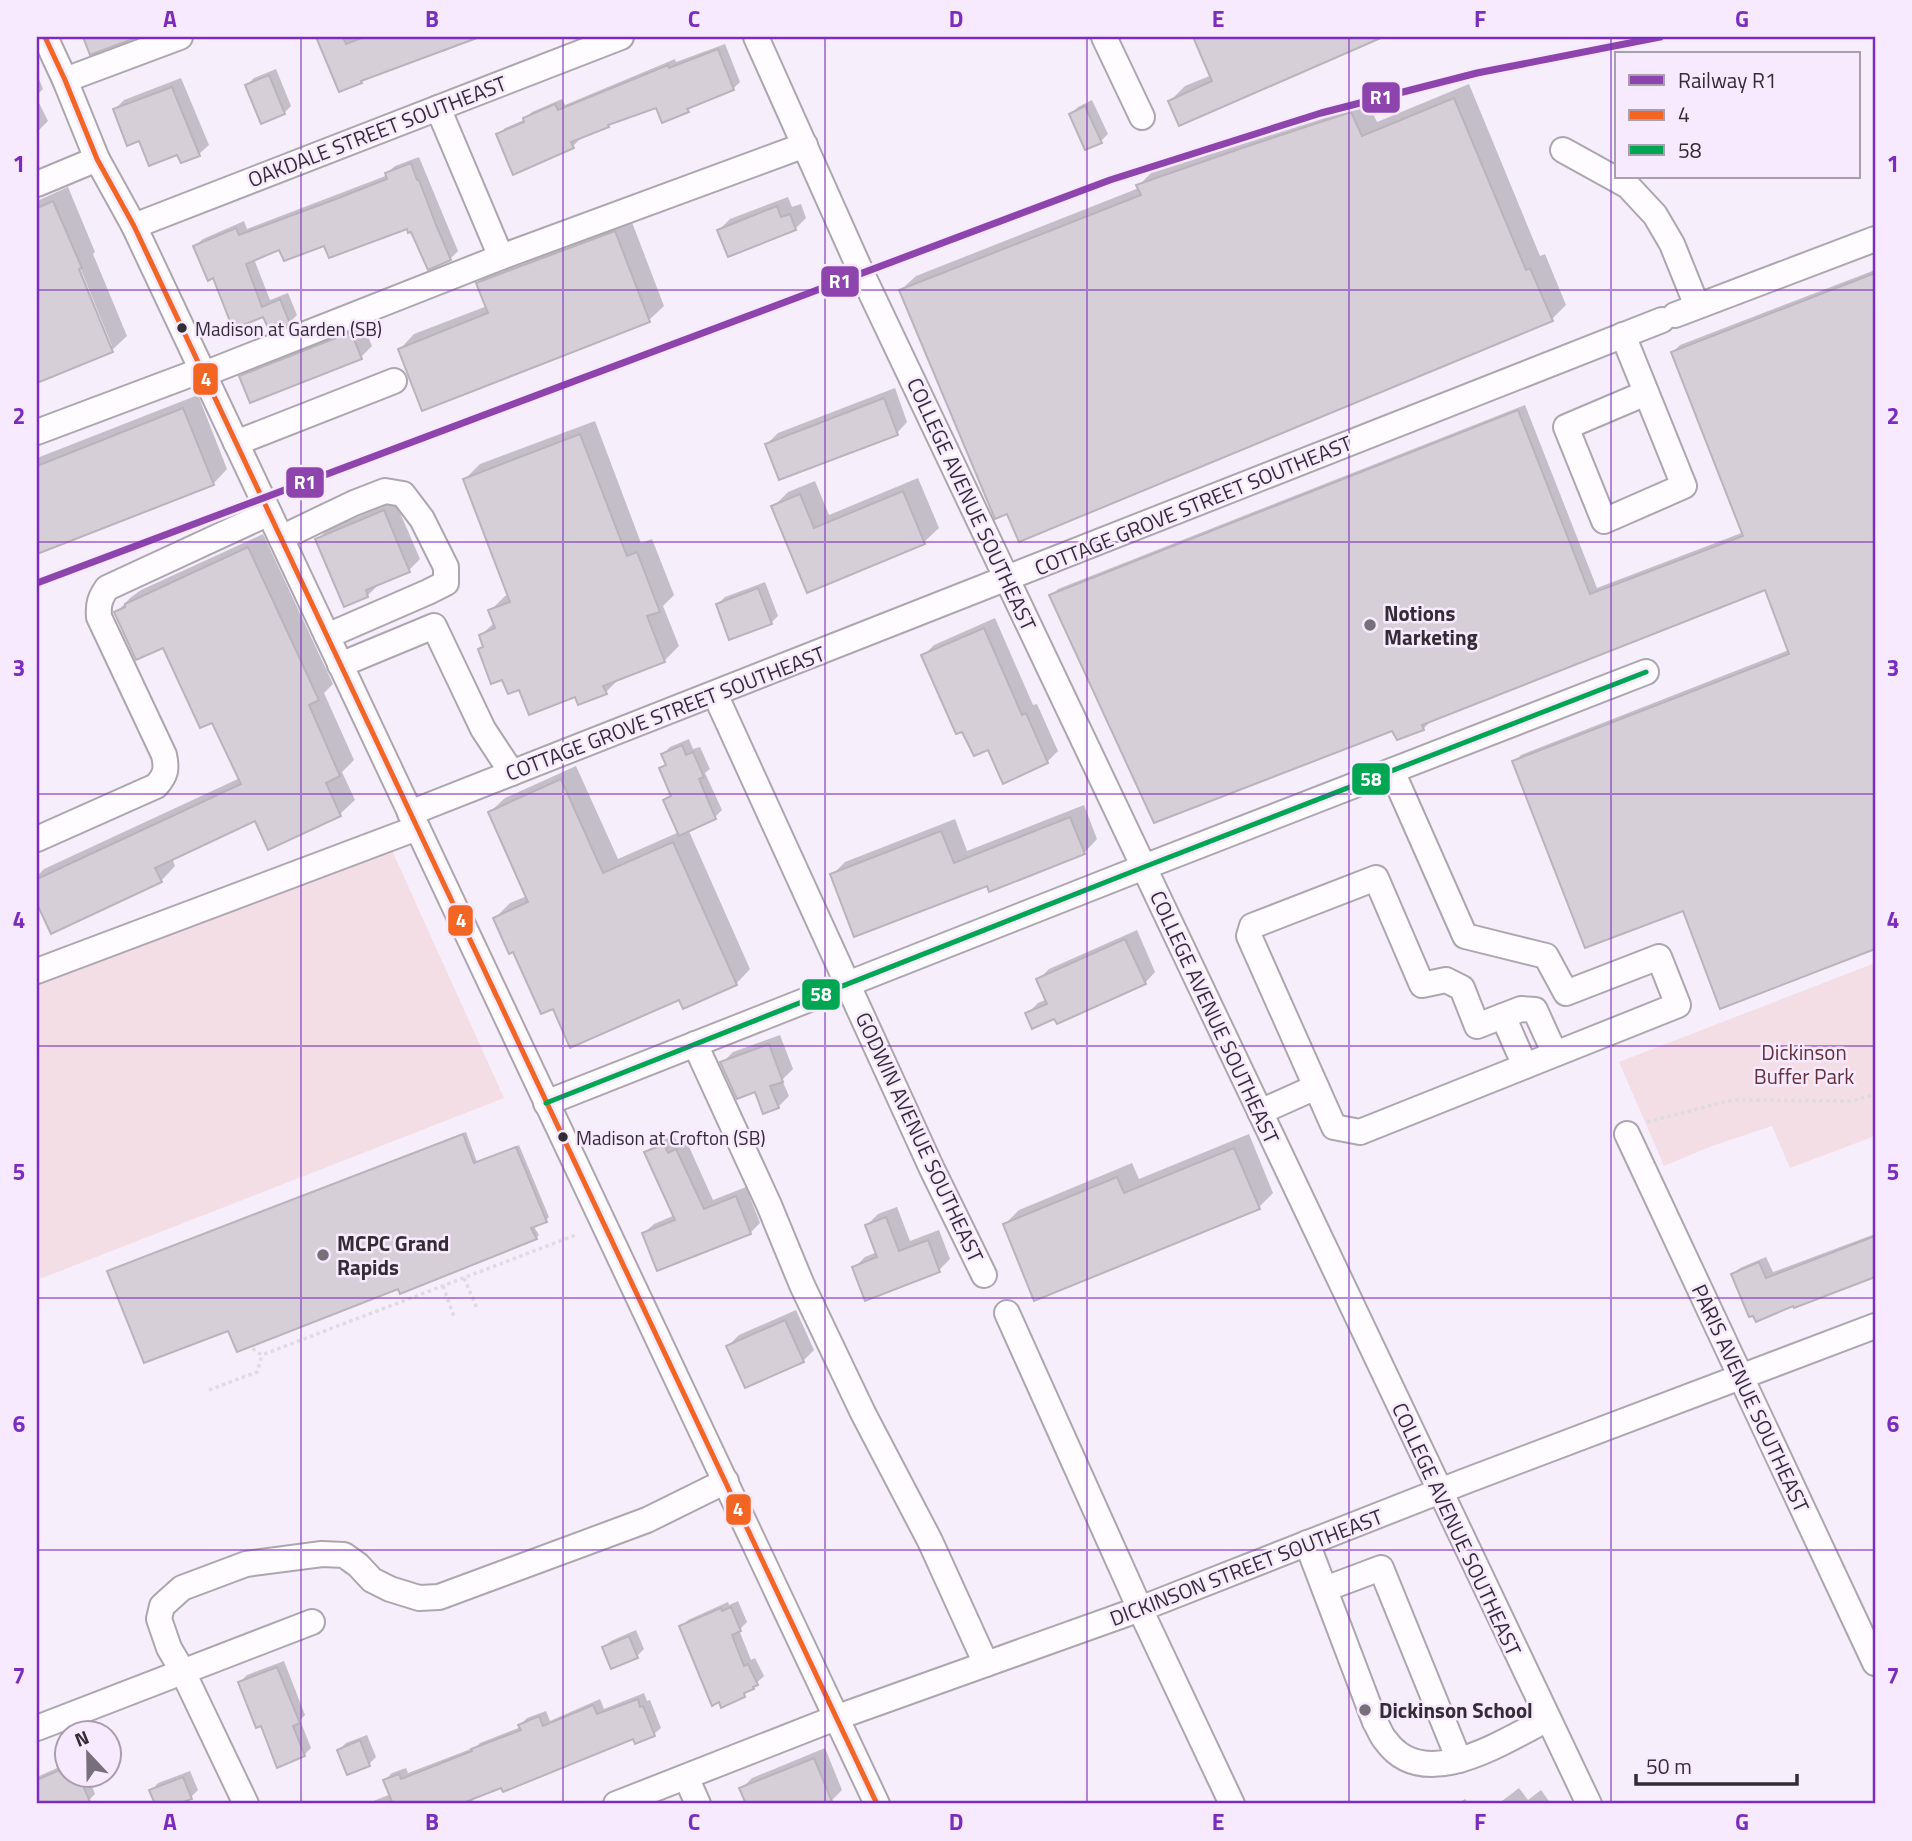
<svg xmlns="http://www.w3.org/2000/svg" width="1912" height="1841" font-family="'Titillium Web',sans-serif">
<rect width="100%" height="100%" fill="#f6eefa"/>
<!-- green -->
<g fill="#f4dee5">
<path d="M390 846 504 1098 37 1280V979Z"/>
<path d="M1875 963V1136L1790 1168 1772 1126 1712 1146 1664 1166 1619 1062Z"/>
</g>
<!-- shadow -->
<g fill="#0003" fill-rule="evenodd">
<path d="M318 37 353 38 469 37 463 43 443 52 442 50 364 78 340 89Z"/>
<path d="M1195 37H1378L1180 123 1170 101 1185 86 1212 75Z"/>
<path d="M725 44 740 82 733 89 693 105 688 110 657 106 612 122 608 126 579 137 580 139 573 146 498 135 505 128 524 120 532 112 562 99 565 105 675 59 676 62Z"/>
<path d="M276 69 291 106 284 113 247 85 254 78Z"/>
<path d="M37 74 43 89 37 95Z"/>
<path d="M181 78 209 145 199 154 178 152 140 139 115 109 124 100Z"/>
<path d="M1469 84 1540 256 1545 254 1566 305 1552 319 901 290 916 276 1139 188 1138 186 1153 171 1366 98 1377 122Z"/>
<path d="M37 99 48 121 37 132Z"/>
<path d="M1092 100 1108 134 1101 141 1071 114 1078 107Z"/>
<path d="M419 157 458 251 450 259 408 227 280 247 254 259 270 300 288 293 297 315 289 323 264 315 214 276 195 246 203 239 244 221 247 229 388 175 387 173 395 166Z"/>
<path d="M68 187 95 252 93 254 127 336 112 350 37 381V201ZM77 260 112 346H108L74 262Z"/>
<path d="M788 197 792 207 801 204 806 218 795 229 719 230 730 219Z"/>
<path d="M630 217 664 306 649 320 423 408 400 349 414 334 487 306 478 283 493 268Z"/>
<path d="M1875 270V947L1721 1007 1684 909 1514 762 1521 755 1789 650 1766 588 1429 720 1430 722 1423 729H1393L1051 596 1058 589 1525 405 1597 588 1744 532 1673 352 1680 345Z"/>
<path d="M362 322 372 346 361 357 241 377 252 366Z"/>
<path d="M895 388 907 422 897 433 767 444 778 433Z"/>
<path d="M198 395 227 469 213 484 37 552V458Z"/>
<path d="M595 421 641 543 652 539 674 595 663 606 679 646 664 661 620 678 606 692 576 695 520 687 503 678 480 649 485 644 481 635 495 622 490 611 505 596 509 595 465 479 480 464Z"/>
<path d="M918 478 939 528 924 542 808 591 773 507 788 492 815 481 829 515Z"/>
<path d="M395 501 420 559 409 570 378 585 367 596 317 540 328 529Z"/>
<path d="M263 534 333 684 324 693 354 760 342 772 355 800 340 814 256 819 172 858 175 866 161 881 52 932 37 900V876L44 869 240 778 213 720 164 646 116 613 130 598 141 590Z"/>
<path d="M765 582 778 616 771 623 718 604 725 597Z"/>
<path d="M995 618 1033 705 1037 704 1058 751 1047 762 923 656 934 645Z"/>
<path d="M689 739 693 749 700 747 710 769 705 773 722 810 715 817 688 829 750 969 736 984 680 998 554 1006 514 950 495 918 510 903 527 896 490 812 505 798 576 766 618 859 679 832 665 800 672 793 661 769 667 763 663 754 670 747Z"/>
<path d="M1084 805 1097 839 1084 853 832 875 845 862 955 819 967 851Z"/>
<path d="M1137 930 1155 972 1145 983 1055 1017 1027 1014 1038 1003 1047 999 1038 980 1049 969Z"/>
<path d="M780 1035 793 1069 782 1080 789 1096 778 1107 722 1063 733 1052Z"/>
<path d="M466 1132 477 1162 519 1145 549 1217 546 1220 533 1225 539 1235 536 1238 398 1287 229 1328 109 1272 112 1269Z"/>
<path d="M1249 1134 1273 1193 1259 1207 1005 1224 1019 1210 1132 1163 1139 1179Z"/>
<path d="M674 1135 678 1144 686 1140 713 1200 746 1187 760 1223 750 1233H644L654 1224 675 1215 646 1153 656 1143Z"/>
<path d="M897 1207 910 1241 939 1230 950 1259 939 1270 854 1268 865 1257 877 1252 867 1225 878 1214Z"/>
<path d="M1875 1234V1275L1795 1306 1733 1274 1740 1268 1766 1257 1773 1272Z"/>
<path d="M796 1310 814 1350 803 1361 728 1346 739 1335Z"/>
<path d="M738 1601 747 1622 739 1630 751 1660 755 1658 764 1676 744 1695 682 1627 688 1620 728 1602 729 1605Z"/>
<path d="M636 1630 644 1649 637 1656 604 1647 611 1641Z"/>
<path d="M284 1661 305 1715 300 1720 311 1748 304 1755 262 1724 240 1682 247 1675Z"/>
<path d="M644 1693 647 1701 650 1700 661 1728 654 1734 634 1737 474 1796V1799L469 1804H366L391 1794 385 1780 392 1773 406 1768 408 1773 476 1747 480 1743 521 1727 520 1725 527 1718 546 1711 550 1721 600 1699 604 1709Z"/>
<path d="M367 1735 376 1757 369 1764 339 1750 346 1743Z"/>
<path d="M825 1748 842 1790 831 1801 824 1804H767L766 1803 748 1804 741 1789 752 1778Z"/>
<path d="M66 1764V1774H87L95 1794 89 1800 80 1804H37V1777Z"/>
<path d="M190 1771 198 1790 191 1797 172 1804H157L152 1790 158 1783Z"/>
<path d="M1519 1788 1528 1800 1541 1790 1551 1804H1498Z"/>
<path d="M1465 1799 1469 1804H1457Z"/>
</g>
<!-- building -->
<g fill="#d7cfd7" stroke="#bbb3bb" stroke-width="2">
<path d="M83 37H138L90 55Z"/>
<path d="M316 37H343L346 44 364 37 477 38 361 81 362 83 339 92Z"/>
<path d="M1193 37H1383L1179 126 1168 101 1212 81Z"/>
<path d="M718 49 734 90 687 109 689 112 662 123 656 108 608 125 609 127 571 142 574 148 513 175 496 134 524 122 523 118 555 104 558 110 668 65 669 68Z"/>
<path d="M269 75 285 114 261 124 245 85Z"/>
<path d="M172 87 200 156 181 163 177 155 149 166 139 141 127 146 113 109Z"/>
<path d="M1454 98 1526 270 1530 268 1553 321 1019 542 1007 514 995 519 899 290 1141 195 1136 185 1245 147 1351 112 1362 136Z"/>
<path d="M1085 106 1102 143 1085 150 1069 114Z"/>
<path d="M411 163 417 180H419L436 225 451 260 428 270 411 232 408 233 407 229 329 258 324 246 284 261 279 250 246 264 262 307 280 299 290 324 270 332 263 317 233 329 213 278 208 281 193 246 236 228 239 235 336 199 387 179 385 173Z"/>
<path d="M53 201 82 268 79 269 113 352 37 383V208Z"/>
<path d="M777 206 781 217 790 214 796 230 728 257 717 230Z"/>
<path d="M615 231 650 322 422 411 398 349 488 313 476 283Z"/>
<path d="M1875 273V949L1720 1009 1683 911 1585 948 1512 761 1789 654 1765 590 1422 725 1424 730 1397 740 1392 731 1154 823 1049 595 1518 410 1590 594 1743 536 1671 352Z"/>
<path d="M351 332 362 359 250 403 239 376Z"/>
<path d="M884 398 898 435 779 480 765 444Z"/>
<path d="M183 408 214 485 37 554V466Z"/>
<path d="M580 434 627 556 637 552 660 612 647 616 665 662 603 686 607 694 578 705 575 697 529 715 519 690 508 694 502 680 491 684 478 649 483 647 479 635 495 628 488 610 510 602 463 479Z"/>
<path d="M903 491 925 544 807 593 771 506 800 494 814 528Z"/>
<path d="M384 510 410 572 366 590 368 597 344 607 315 539Z"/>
<path d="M248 547 319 700 309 705 340 776 326 783 341 816 268 850 255 821 155 868 162 882 51 934 37 904V879L241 784 212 723 200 728 163 648 136 660 114 612 125 607V604Z"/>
<path d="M758 588 772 624 729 640 716 604Z"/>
<path d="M984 628 1022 715 1026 713 1048 763 1003 784 988 750 974 756 962 732 956 734 921 655Z"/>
<path d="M682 745 686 755 693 752 704 777 699 779 716 819 679 836 663 800 671 796 659 768 666 765 661 754Z"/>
<path d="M561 779 603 873 673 842 737 985 683 1009 679 1000 570 1048 553 1009 541 1014 513 952 509 954 493 918 528 902 488 812Z"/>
<path d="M1070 817 1085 854 989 892 987 886 854 937 830 874 941 831 954 863Z"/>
<path d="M1125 939 1146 984 1057 1024 1054 1019 1032 1029 1025 1013 1047 1004 1036 979Z"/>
<path d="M769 1044 783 1082 770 1086 779 1108 763 1114 755 1092 737 1099 720 1062Z"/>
<path d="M463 1134 474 1163 516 1147 547 1222 531 1228 537 1239 400 1294 398 1289 237 1352 228 1331 144 1363 107 1271Z"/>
<path d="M664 1144 668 1153 676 1149 704 1209 736 1196 751 1234 657 1271 642 1233 675 1220 644 1152Z"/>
<path d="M1234 1148 1260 1209 1034 1301 1003 1224 1117 1177 1124 1193Z"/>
<path d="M886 1217 899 1251 928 1240 940 1272 865 1301 852 1267 877 1257 865 1225Z"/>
<path d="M1875 1236V1277L1794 1308 1793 1306 1756 1322 1753 1316 1749 1317 1731 1274 1759 1262 1766 1278Z"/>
<path d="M785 1320 804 1362 745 1388 726 1346Z"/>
<path d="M731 1607 741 1631 732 1635 744 1666 748 1664 758 1685 753 1687 754 1689 744 1693 745 1697 721 1708 719 1702 712 1706 679 1626 721 1608 722 1611Z"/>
<path d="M629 1636 638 1658 611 1669 602 1647Z"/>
<path d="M277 1667 300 1723 293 1726 305 1756 277 1768 261 1726 256 1728 238 1682Z"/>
<path d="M638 1699 640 1707 643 1706 655 1736 635 1744 633 1739 503 1792 501 1788 460 1804H393L383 1780 399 1774 401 1779 472 1751 471 1749 521 1730 518 1725 539 1716 543 1726 593 1705 597 1714Z"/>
<path d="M360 1740 370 1766 347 1775 337 1750Z"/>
<path d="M814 1758 833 1804H746L739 1788Z"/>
<path d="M66 1767V1774H78L91 1804H37V1780Z"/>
<path d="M183 1777 192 1799 177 1804H155L149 1790Z"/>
</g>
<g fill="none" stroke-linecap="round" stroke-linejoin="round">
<!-- minor casing -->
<g stroke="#ada6b0" stroke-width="28">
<g id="minor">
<path d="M45 37 65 80 97 159 134 226 877 1804"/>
<path d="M756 37 862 274 1589 1804"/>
<path d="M1104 37 1142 117"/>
<path d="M65 80 180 37"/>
<path d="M438 108 501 257"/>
<path d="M1563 150 1628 186 1655 215 1672 244 1697 306"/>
<path d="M37 184 97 159"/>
<path d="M134 226 621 37"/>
<path d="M1675 315 1875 239"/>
<path d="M1623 335 1684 486 1604 521 1566 427 1646 393"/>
<path d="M204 374 501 257 805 145"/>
<path d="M37 432 202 370"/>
<path d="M236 443 394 381"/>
<path d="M281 538 354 503 385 491 403 494 422 519 446 567V583L428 592 327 636"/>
<path d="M340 665 434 626 483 729 512 773"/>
<path d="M715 694 932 1169 984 1275"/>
<path d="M1392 771 1465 936 1546 956 1566 993 1659 957 1678 1005 1360 1132 1334 1127 1249 936 1252 926 1376 878 1422 985 1446 980 1462 988 1477 1026 1521 1009 1535 1010 1555 1054"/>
<path d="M410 813 1662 320"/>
<path d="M37 839 156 786C166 775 167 769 164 755L99 617C98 604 100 598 107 588L269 513"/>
<path d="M37 971 417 828"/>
<path d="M1503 1016 1525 1066"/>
<path d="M695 1044 769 1205 802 1285 863 1413 930 1541 986 1664"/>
<path d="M546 1103 1144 867 1646 672"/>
<path d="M1260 1112 1316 1087"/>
<path d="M1627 1134 1875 1663"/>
<path d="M1007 1313 1140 1609 1232 1804"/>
<path d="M1307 1543 1375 1722C1379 1728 1381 1736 1386 1741 1425 1795 1505 1740 1548 1719"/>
<path d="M1325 1589 1381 1568 1459 1760"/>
<path d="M37 1728 312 1622"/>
<path d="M686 1777 698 1804"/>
<path d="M246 1804 183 1672 169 1648 159 1619 162 1606 182 1588 246 1564 322 1554 344 1555 358 1565 372 1580 390 1589 419 1598 439 1597 647 1520 726 1481"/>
<path d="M616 1804 838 1717 1140 1609 1463 1482 1875 1326"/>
</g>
</g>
<!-- path -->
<g stroke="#dedce0" stroke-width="3.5" stroke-dasharray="3.5 3.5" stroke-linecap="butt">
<path d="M1647 1122 1732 1100 1852 1101 1875 1094"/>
<path d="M464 1278 477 1308"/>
<path d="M443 1286 454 1317"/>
<path d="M253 1348 255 1351 262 1355 576 1235"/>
<path d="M209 1390 257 1372 262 1355"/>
</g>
<!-- minor -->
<use href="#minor" stroke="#fefcfe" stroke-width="24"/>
<!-- bus-1 casing -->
<g stroke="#f7eafe" stroke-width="10">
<path id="bus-1" d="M45 37 65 80 97 159 134 226 877 1804"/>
</g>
<!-- bus-2 casing -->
<g stroke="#f7eafe" stroke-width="10">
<path id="bus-2" d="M546 1103 1144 867 1646 672"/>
</g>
<!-- bus-1 -->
<use href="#bus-1" stroke="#f26522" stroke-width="5"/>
<!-- bus-2 -->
<use href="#bus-2" stroke="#00a651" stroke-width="5"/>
<!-- rail-1 casing -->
<g stroke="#f7eafe" stroke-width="12">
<path id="rail-1" d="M37 583 1110 180 1321 113 1477 73 1660 37"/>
</g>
<!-- rail-1 -->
<use href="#rail-1" stroke="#8e44ad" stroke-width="7"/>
</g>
<!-- grid -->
<path fill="none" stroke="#7b2cbf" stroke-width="2" stroke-opacity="0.55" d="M301 37V1804M563 37V1804M825 37V1804M1087 37V1804M1349 37V1804M1611 37V1804M37 290H1875M37 542H1875M37 794H1875M37 1046H1875M37 1298H1875M37 1550H1875"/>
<!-- markers -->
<g fill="#332c35" stroke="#f7eafe" stroke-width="2.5">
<circle cx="182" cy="328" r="6"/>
<circle cx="563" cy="1137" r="6"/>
</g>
<g fill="#77707a" stroke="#f7eafe" stroke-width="2.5">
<circle cx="1370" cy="625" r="7"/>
<circle cx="323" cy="1255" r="7"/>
<circle cx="1365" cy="1710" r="7"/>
</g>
<g text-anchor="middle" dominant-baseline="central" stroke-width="5" stroke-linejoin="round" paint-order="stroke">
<!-- bus labels -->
<g font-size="19" fill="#332c35" stroke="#f7eafe" text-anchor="start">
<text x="195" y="328">Madison at Garden (SB)</text>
<text x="576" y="1137">Madison at Crofton (SB)</text>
</g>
<!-- street labels -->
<g font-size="21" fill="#332c35" stroke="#f7eafe">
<text transform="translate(377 131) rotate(-21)">OAKDALE STREET SOUTHEAST</text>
<text transform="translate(972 504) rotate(65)">COLLEGE AVENUE SOUTHEAST</text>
<text transform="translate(1193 505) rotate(-22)">COTTAGE GROVE STREET SOUTHEAST</text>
<text transform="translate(665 713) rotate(-21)">COTTAGE GROVE STREET SOUTHEAST</text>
<text transform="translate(1215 1017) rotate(65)">COLLEGE AVENUE SOUTHEAST</text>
<text transform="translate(920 1137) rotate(65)">GODWIN AVENUE SOUTHEAST</text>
<text transform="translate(1751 1398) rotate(65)">PARIS AVENUE SOUTHEAST</text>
<text transform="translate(1457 1529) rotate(65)">COLLEGE AVENUE SOUTHEAST</text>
<text transform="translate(1246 1567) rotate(-21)">DICKINSON STREET SOUTHEAST</text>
</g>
<!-- poi labels -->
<g font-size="21" font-weight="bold" fill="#332c35" stroke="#f7eafe" text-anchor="start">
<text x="1384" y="613">Notions<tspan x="1384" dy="24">Marketing</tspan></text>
<text x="337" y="1243">MCPC Grand<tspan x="337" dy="24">Rapids</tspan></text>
<text x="1379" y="1710">Dickinson School</text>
</g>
<!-- park labels -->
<g font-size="21" fill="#653038" stroke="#f7eafe">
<text x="1804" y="1052">Dickinson<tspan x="1804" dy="24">Buffer Park</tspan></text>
</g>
</g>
<g stroke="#f7eafe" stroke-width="2.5">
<rect x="1361" y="81" width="40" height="33" rx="7" fill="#8e44ad"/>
<rect x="820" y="265" width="40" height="33" rx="7" fill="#8e44ad"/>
<rect x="192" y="362" width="27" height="34" rx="7" fill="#f26522"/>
<rect x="285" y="466" width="40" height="33" rx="7" fill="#8e44ad"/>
<rect x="1351" y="762" width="40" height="34" rx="7" fill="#00a651"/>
<rect x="447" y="904" width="27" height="33" rx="7" fill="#f26522"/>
<rect x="801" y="978" width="40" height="33" rx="7" fill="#00a651"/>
<rect x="725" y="1493" width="27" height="33" rx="7" fill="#f26522"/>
</g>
<g font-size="19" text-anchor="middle" font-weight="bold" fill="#fff">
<text x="1381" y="104">R1</text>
<text x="840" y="288">R1</text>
<text x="206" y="386">4</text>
<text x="305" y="489">R1</text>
<text x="1371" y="786">58</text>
<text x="461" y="927">4</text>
<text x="821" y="1001">58</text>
<text x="738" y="1516">4</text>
</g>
<!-- border -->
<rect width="1912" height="1841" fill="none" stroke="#f7eafe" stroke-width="77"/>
<!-- legend -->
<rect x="1615" y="52" width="245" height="126" fill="#f7eafe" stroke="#a99eae" stroke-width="2"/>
<rect x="1629" y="75" width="35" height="10" fill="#8e44ad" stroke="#a99eae" stroke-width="2"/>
<text x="1678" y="88" font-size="21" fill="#332c35">Railway R1</text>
<rect x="1629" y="110" width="35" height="10" fill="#f26522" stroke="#a99eae" stroke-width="2"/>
<text x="1678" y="122" font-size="21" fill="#332c35">4</text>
<rect x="1629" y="145" width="35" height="10" fill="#00a651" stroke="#a99eae" stroke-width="2"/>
<text x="1678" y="158" font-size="21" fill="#332c35">58</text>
<!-- north arrow -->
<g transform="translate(88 1754) rotate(338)"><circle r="33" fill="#f7eafe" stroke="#a99eae" stroke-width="2"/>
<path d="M0-5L12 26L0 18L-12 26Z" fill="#77707a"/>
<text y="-10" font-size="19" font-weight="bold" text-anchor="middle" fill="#332c35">N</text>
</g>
<!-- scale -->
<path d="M1636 1774v10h161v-10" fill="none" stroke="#332c35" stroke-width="3.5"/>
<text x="1646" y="1774" font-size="21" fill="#332c35" stroke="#f7eafe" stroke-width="5" paint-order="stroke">50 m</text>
<rect x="38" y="38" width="1836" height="1764" fill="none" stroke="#7b2cbf" stroke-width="2.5"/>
<g font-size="23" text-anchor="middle" font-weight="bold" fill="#7b2cbf">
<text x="170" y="27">A</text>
<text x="432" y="27">B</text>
<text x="694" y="27">C</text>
<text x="956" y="27">D</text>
<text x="1218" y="27">E</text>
<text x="1480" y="27">F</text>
<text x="1742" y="27">G</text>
<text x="19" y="172">1</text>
<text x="1893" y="172">1</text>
<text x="19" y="424">2</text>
<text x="1893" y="424">2</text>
<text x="19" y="676">3</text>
<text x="1893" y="676">3</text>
<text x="19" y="928">4</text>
<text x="1893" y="928">4</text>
<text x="19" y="1180">5</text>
<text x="1893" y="1180">5</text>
<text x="19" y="1432">6</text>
<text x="1893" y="1432">6</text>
<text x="19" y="1684">7</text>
<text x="1893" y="1684">7</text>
<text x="170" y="1830">A</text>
<text x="432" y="1830">B</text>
<text x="694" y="1830">C</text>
<text x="956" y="1830">D</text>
<text x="1218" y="1830">E</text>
<text x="1480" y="1830">F</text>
<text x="1742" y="1830">G</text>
</g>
</svg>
